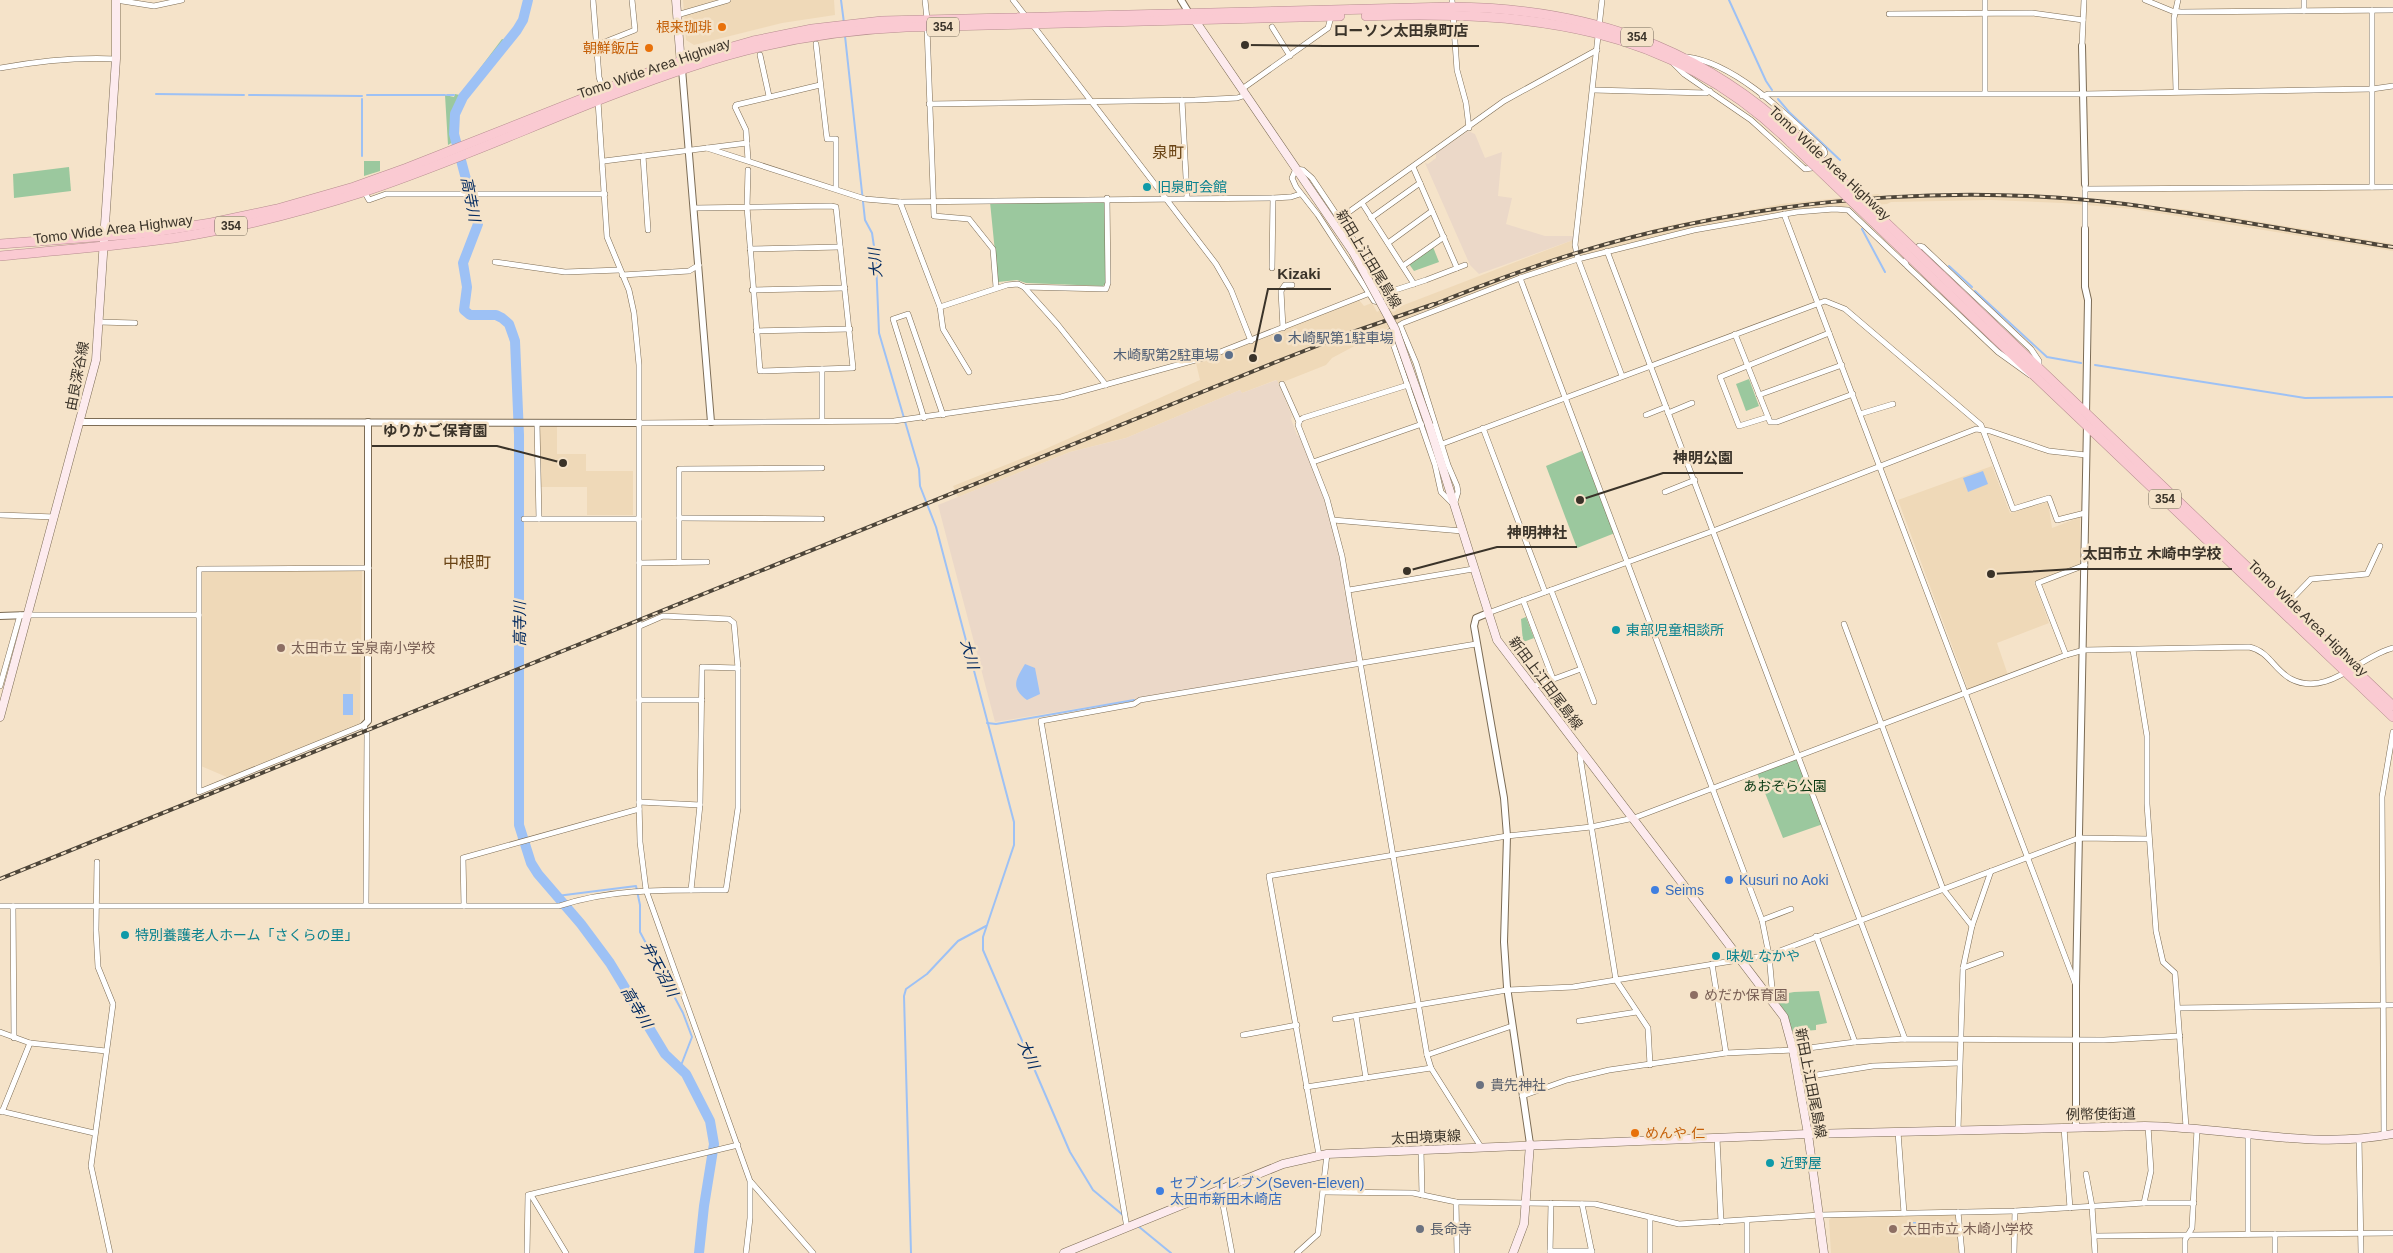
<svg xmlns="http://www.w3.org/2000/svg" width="2393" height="1253" font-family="Arial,'Noto Sans JP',sans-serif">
<rect width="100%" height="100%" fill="#f5e3c9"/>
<!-- built -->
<g fill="#efd9b8">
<path d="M683 0H834L835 15 782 23 694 45 686 40Z"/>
<path d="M1960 193 2071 197 2190 210 2393 244V251L2133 209 2063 203 1991 200 1891 202 1887 204 1815 209 1694 228 1581 256 1578 250 1666 226 1781 204 1878 194 1882 196Z"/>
<path d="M1573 240 1575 258 1518 276 1407 318 1332 358 1326 365 1278 384 1276 380 1242 393 1240 390 1126 438 1070 452 958 497 953 486 1043 450 1200 380 1196 363 1359 300 1364 306 1372 303 1377 312 1394 303 1396 308Z"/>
<path d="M539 426H557V454H586V471H633V515H587V487H539Z"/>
<path d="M1992 466 2010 513 2048 502 2052 528 2080 517V566L2034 582 2049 623 1997 643 2008 675 1968 689 1898 500Z"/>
<path d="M362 570 360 724 229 778 201 766 202 571Z"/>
<path d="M1956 1214 1960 1253H1831L1829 1220 1833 1216Z"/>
</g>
<!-- industrial -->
<g fill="#ebd8c8">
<path d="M1468 131 1475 134 1485 158 1502 152 1498 196 1512 198 1506 224 1545 236H1573V240L1479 274 1470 265 1425 163 1428 164 1436 158V153Z"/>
<path d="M1277 380 1292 416 1291 419 1297 435 1301 437 1326 499 1332 520 1346 584 1343 588 1349 601 1359 657 1355 664 995 722 938 505 1070 452 1126 438 1240 390 1242 393Z"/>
</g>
<!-- green -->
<g fill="#9bc89e">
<path d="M502 39 505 40C482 69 443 102 453 142L448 145 445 95 454 97 455 94 460 95Z"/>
<path d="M364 161H380V171L364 176Z"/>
<path d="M69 167 71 191 14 198 13 174Z"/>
<path d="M1105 201 1106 283 1103 286 1026 283 1017 280 998 282 990 202Z"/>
<path d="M1433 247 1439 262 1414 271 1409 264Z"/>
<path d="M1749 379 1759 406 1746 411 1736 384Z"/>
<path d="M1582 451 1615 533 1577 548 1546 466Z"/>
<path d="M1526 617 1534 638 1523 642 1521 619Z"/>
<path d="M1797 757 1823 824 1783 838 1757 773Z"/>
<path d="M1819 991 1827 1023 1816 1025V1030L1793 1032 1784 1010 1773 996 1794 992Z"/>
</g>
<!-- water -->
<g fill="#9dc1f5">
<path d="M1983 471 1988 484 1968 492 1963 478Z"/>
<path d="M1025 664 1035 668 1040 694 1027 700C1009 687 1017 678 1025 664Z"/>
<rect x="343" y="694" width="10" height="21"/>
<path d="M1911 1222H1933V1235L1912 1236Z"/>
</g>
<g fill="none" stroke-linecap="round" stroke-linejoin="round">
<!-- stream -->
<g stroke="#9dc1f5" stroke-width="2">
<path d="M841 0 844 23"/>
<path d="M1729 0 1766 81 1772 90"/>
<path d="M845 36 865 220 872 233 876 260 879 333 919 469 920 486 936 527 1014 822V845L983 937V950L1070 1152 1093 1190 1124 1216"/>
<path d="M156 94 244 95"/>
<path d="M249 95 362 96"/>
<path d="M367 95H445"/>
<path d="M447 95H454"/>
<path d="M362 99V156"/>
<path d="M1778 99 1789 112 1840 160"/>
<path d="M1862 229 1885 272"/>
<path d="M1949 266 1972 287"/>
<path d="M1975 291 2047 357 2081 363"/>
<path d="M2095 365 2305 398 2393 397"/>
<path d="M987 723 996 724 1134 700"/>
<path d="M557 896 636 886 640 905V932L683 1013 692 1037 680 1068"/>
<path d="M1138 1226 1171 1253"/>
<path d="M911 1253 904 996 906 989 927 974 958 941 986 926"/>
</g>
<!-- river -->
<path stroke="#9dc1f5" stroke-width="10" d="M528 0 523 20 517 30 463 97 455 114 454 134 478 224 463 263 467 287 464 310 470 315H496L502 318 509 324 515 341 519 435V825L531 863 538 874 581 924 610 963 665 1054 686 1074 710 1121 714 1144 704 1206 699 1253"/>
<!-- minor casing -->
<g stroke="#7c6c55" stroke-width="6">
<g id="minor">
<path d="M116 0 154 6 182 0"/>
<path d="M593 0 599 77 603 90"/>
<path d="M925 0 927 19"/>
<path d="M1013 0 1027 18"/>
<path d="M1452 0 1457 70 1466 103 1469 128"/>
<path d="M1602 0 1575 245 1578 259 1622 376"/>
<path d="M1985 0V93"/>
<path d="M2145 0 2172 11 2181 12 2393 10"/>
<path d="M2304 0V11"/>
<path d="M2372 10V187"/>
<path d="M1889 14 2032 13 2083 20"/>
<path d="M677 15 728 0"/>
<path d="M1032 24 1216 264 1231 290 1251 341"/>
<path d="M927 27 934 216 969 219 993 249 996 287"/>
<path d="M1272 27 1290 56"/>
<path d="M816 44 827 139H836V188"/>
<path d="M597 45 635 30 632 0"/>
<path d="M2082 46 2084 0"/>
<path d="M760 55 769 96"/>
<path d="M1674 64 1684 74 1751 120 1805 169 1812 168 1825 153 1824 150C1789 117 1736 63 1687 57"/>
<path d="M0 68C39 61 76 57 116 59"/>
<path d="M1242 89 1328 28 1331 17"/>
<path d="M1593 90 1706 93 1710 91"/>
<path d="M2176 91 2174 18 2178 0"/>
<path d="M1762 96 1768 94H2083L2372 89 2393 86"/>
<path d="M1182 100 1187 197"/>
<path d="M598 101 607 237 629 290 634 313 639 365V802L640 842 646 890 750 1181V1218L746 1253"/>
<path d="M929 104 1195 100 1237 98 1246 95"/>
<path d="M707 148 865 199 900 202 1273 198 1291 197 1300 194"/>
<path d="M643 156 648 230"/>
<path d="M748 160 746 130 735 107 736 105 820 85"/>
<path d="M604 161 747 143"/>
<path d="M1413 167 1457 268"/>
<path d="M1296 169 1303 170 1312 178 1373 269 1387 298 1379 302 1374 301 1318 215 1296 187 1292 178Z"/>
<path d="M2085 189 2393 187"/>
<path d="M364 191 369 200 386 194H605"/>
<path d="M900 202 940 307 943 329 969 372"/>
<path d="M1362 203 1414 284"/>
<path d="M694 208 831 206 836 207 853 368 760 371 747 207 748 170"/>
<path d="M1784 214 2075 983"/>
<path d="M1371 218 1420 183"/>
<path d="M1339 219 1504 101 1597 50"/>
<path d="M2085 229V187"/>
<path d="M1388 243 1432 211"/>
<path d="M750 249 840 247"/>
<path d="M1607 251 1905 1039"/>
<path d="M495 262 565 272 620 270"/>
<path d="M1403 266 1444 237"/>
<path d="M1272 268 1273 198"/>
<path d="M622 275 689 271 699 265"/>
<path d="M1520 278 1762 920 1769 955 1773 999"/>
<path d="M1024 287 1058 325 1106 385"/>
<path d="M752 290 845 288"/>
<path d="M1386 293 1426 280 1465 265"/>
<path d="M940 307 1007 285 1018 284 1024 287 1106 289 1108 283 1107 198"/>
<path d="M99 322 135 323"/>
<path d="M1400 325 1416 363 1448 465 1457 486 1458 492 1454 505 1441 492 1435 465 1389 332 1403 323 1520 278 1578 259 1694 230 1797 212 1834 209 1848 210 1905 264"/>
<path d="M1283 328 1281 291 1285 285H1292"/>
<path d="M756 331 850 329"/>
<path d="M1735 334 1770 422H1777L1853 394"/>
<path d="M2030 375 1998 352 1907 266 1905 262 1907 257 1919 246 1923 247 2031 349 2039 361V369"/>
<path d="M1282 384 1299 422"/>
<path d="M1411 384 1303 418 1300 420 1298 425 1327 499 1342 556 1427 1055 1431 1068 1481 1147"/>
<path d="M1759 395 1842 365"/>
<path d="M1668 413 1692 403"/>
<path d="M1860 414 1893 404"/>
<path d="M1646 415 1666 407"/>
<path d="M1768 417 1739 426 1720 377 1829 333"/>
<path d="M924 418 893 319 908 314 943 415"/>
<path d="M822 421V369"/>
<path d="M537 423 539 519"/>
<path d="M639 423 894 421 1061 397 1210 356 1370 293"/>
<path d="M1483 428 1545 592"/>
<path d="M1442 444 1825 301 1845 309 1981 425 2013 509 2049 498 2057 520 2085 513"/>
<path d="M1313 462 1422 424"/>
<path d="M1665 492 1695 480"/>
<path d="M0 515 55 517"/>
<path d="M679 518 822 519"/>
<path d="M524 519H639"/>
<path d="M1333 520 1462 531"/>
<path d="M679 562V469L822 468"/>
<path d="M639 563 707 562"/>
<path d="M1349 590 1473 569"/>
<path d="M1551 590 1594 702"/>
<path d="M1523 600 1553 679"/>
<path d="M2286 605 2311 579 2367 574 2380 546"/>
<path d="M1488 613 1713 531 1976 429 1990 431 2049 451 2086 455"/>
<path d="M28 615H199"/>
<path d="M1844 624 1943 889 1972 926"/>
<path d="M2133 650 2147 736V804L2156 931 2163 962 2175 973 2186 1127"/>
<path d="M2066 655 2038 583 2085 565"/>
<path d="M0 686 20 615"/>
<path d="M1532 687 1581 669"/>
<path d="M639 700H702"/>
<path d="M1582 751 1580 756 1616 980 1648 1028 1650 1065"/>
<path d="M639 802 700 805"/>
<path d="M97 862 96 930 98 967 113 1004 91 1166 110 1253"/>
<path d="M691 890 700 805 702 667 738 668"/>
<path d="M366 905 367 735 364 725 199 792V569L369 568"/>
<path d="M0 906H559C613 888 670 890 726 890L738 808V668L734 623 729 619 663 616 640 626"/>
<path d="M13 906 14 1038"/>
<path d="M464 906 463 858 639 809"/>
<path d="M1762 920 1791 909"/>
<path d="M1816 936 1855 1042"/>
<path d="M1712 964 1726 1053"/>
<path d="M1963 968 2001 954"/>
<path d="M2178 1008 2393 1005"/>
<path d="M1356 1016 1366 1078"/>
<path d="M1335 1019 1507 990 1573 987 1769 955 2079 838 2149 839"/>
<path d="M1579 1021 1637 1012"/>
<path d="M0 1032 30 1043 106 1051"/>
<path d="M1243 1035 1297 1025"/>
<path d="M1427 1055 1512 1026"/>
<path d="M1798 1078 1873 1066 1959 1063"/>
<path d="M1306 1087 1431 1068"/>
<path d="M1522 1096 1567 1080 1609 1070 1726 1053 1793 1050 1855 1042 1905 1039 2104 1040 2180 1036"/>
<path d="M0 1111 94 1133"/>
<path d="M2 1112 30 1043"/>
<path d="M2064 1128 2070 1208"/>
<path d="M1958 1130 1963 968 1972 926 1991 871"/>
<path d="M1898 1132 1904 1213"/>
<path d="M2248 1136V1234"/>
<path d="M2384 1136 2382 797 2393 732"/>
<path d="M1717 1138 1721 1222"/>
<path d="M2359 1138 2361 1253"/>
<path d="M1421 1150 1422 1195"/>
<path d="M1319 1155 1269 876 1507 836 1591 827 1634 818 2066 655 2084 650 2249 647C2269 651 2274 670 2291 679 2328 698 2360 656 2393 648"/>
<path d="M2086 1174 2092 1206 2095 1253"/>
<path d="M751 1182 813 1253"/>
<path d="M1220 1189 1232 1253"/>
<path d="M1324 1192 1413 1193 1456 1202 1595 1204 1679 1224 1820 1215 2015 1211 2144 1203H2194"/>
<path d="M531 1195 566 1253"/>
<path d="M1456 1202 1457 1253"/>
<path d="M2144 1203 2151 1171 2148 1126"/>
<path d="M1582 1204 1592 1253"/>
<path d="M1958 1212 1962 1253"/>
<path d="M1127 1228 1041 721 1134 704 1140 700 1476 644"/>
<path d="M2275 1234V1253"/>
<path d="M2095 1236 2393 1233"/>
<path d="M1550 1251H1592"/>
<path d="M527 1253 528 1195 738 1145"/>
<path d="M1297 1253 1318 1234 1327 1154"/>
<path d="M1550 1253 1551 1203"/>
<path d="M1650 1253V1218"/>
<path d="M1747 1253V1221"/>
<path d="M2014 1253 2015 1211"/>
<path d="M2185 1253V1240L2192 1228 2197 1129"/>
</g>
</g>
<!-- tertiary casing -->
<g stroke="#7c6c55" stroke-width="8">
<g id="tertiary">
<path d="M1181 0 1189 13"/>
<path d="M2082 46 2085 184"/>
<path d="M682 69 711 422"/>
<path d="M2085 229V287L2088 300 2086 414"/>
<path d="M81 422 639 423"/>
<path d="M1488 613 1476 618 1474 626 1504 798 1507 836 1504 942 1507 987 1530 1144"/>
<path d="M0 616 28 615"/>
<path d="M364 725 368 721V422"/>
<path d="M2076 1128V986L2087 424"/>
</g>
</g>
<!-- secondary casing -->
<g stroke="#7c6c55" stroke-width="9">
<g id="secondary">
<path d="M676 0 681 65"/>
<path d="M1192 16 1353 252"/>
<path d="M1429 425 1497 640 1784 1017 1793 1050 1808 1134 1824 1253"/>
<path d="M0 717 96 360 116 59V0"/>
<path d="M1064 1253 1283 1164 1327 1154 1808 1134 2145 1126C2228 1127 2310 1150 2393 1134"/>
<path d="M1513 1253 1524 1224 1530 1144"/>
</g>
</g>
<!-- trunk casing -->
<g stroke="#b68d8f" stroke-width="10">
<g id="trunk">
<path d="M1366 16C1528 11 1669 23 1791 143"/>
<path d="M0 244 147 233 211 223 277 209 354 187 407 168 665 66 753 41 812 29 882 21 1452 7C1585 8 1698 45 1796 137"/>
<path d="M0 256C58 250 116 246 174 238 238 228 304 211 366 191 477 154 582 102 693 66 761 43 834 30 906 27L1340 16"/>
<path d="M1941 275 2393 706"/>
<path d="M1935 281 2393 717"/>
</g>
</g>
<!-- minor -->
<use href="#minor" stroke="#fff" stroke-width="5"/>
<!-- tertiary -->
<use href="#tertiary" stroke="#fff" stroke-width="6"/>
<!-- secondary -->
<use href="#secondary" stroke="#fdebee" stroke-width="8"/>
<!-- trunk -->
<use href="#trunk" stroke="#facad2" stroke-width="9"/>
<!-- rail casing -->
<g stroke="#4d4539" stroke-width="4">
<g id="rail">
<path d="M1428 307C1501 277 1576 250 1653 232 1805 196 1969 185 2125 204 2214 216 2304 233 2393 247"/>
<path d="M0 879 1281 360 1350 333 1434 304"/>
</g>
</g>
<!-- rail -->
<use href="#rail" stroke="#f5e3c9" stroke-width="2" stroke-dasharray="5.5" stroke-linecap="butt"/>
<!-- secondary-bridge casing -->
<g stroke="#7c6c55" stroke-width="9" stroke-linecap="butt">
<path id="secondary-bridge" d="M1353 252 1395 329 1429 425"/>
</g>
<!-- trunk-bridge casing -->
<g stroke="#b68d8f" stroke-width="10" stroke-linecap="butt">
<g id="trunk-bridge">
<path d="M1796 137 1941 275"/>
<path d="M1791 143 1935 281"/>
</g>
</g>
<!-- secondary-bridge -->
<use href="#secondary-bridge" stroke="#fdebee" stroke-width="8"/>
<!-- trunk-bridge -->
<use href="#trunk-bridge" stroke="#facad2" stroke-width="9"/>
</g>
<!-- markers -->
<g fill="#e8710a" stroke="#f5e3c9" stroke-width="2">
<circle cx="722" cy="27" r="5"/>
<circle cx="649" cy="48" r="5"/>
<circle cx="1635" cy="1133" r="5"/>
</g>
<g fill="#0f9aa8" stroke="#f5e3c9" stroke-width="2">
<circle cx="1147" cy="187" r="5"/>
<circle cx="1616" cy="630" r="5"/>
<circle cx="125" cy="935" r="5"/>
<circle cx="1716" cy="956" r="5"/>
<circle cx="1770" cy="1163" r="5"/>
</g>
<g fill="#5c6f8a" stroke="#f5e3c9" stroke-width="2">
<circle cx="1278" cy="338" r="5"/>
<circle cx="1229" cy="355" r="5"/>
</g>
<g fill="#8d6e63" stroke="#f5e3c9" stroke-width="2">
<circle cx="281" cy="648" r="5"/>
<circle cx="1694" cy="995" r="5"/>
<circle cx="1893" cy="1229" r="5"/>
</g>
<g fill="#3f7fe0" stroke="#f5e3c9" stroke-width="2">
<circle cx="1729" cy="880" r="5"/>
<circle cx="1655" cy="890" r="5"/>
<circle cx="1160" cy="1191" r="5"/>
</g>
<g fill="#6b7280" stroke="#f5e3c9" stroke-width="2">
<circle cx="1480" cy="1085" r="5"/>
<circle cx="1420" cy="1229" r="5"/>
</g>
<g text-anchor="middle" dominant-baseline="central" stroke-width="5" stroke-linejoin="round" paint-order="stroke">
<!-- shield labels -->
<g fill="#f5e3c9" stroke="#726859" stroke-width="1">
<rect x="927" y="17.5" width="32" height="19" rx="4"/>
<rect x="1621" y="27.5" width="32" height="19" rx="4"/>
<rect x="215" y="216.5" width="32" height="19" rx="4"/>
<rect x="2149" y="489.5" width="32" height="19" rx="4"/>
</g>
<g font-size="12" font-weight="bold" fill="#3a3329">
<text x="943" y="27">354</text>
<text x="1637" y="37">354</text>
<text x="231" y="226">354</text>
<text x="2165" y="499">354</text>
</g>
<!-- food labels -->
<g font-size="14" fill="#c56008" stroke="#f5e3c9" text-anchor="end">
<text x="712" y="27">根来珈琲</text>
<text x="639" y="48">朝鮮飯店</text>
<text x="1645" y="1133" text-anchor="start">めんや 仁</text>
</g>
<!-- street labels -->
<g font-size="14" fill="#3a3329" stroke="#f5e3c9">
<text transform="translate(654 68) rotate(-19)">Tomo Wide Area Highway</text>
<text transform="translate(1830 163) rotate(43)">Tomo Wide Area Highway</text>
<text transform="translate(113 229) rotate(-7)">Tomo Wide Area Highway</text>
<text transform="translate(1369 259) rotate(59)">新田上江田尾島線</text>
<text transform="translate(77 376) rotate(-79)">由良深谷線</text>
<text transform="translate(2308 618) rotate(44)">Tomo Wide Area Highway</text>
<text transform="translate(1546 683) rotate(53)">新田上江田尾島線</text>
<text transform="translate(1811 1083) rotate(79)">新田上江田尾島線</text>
<text transform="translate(2101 1114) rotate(-1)">例幣使街道</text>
<text transform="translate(1426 1137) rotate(-3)">太田境東線</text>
</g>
<!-- culture labels -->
<g font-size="14" fill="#0d838f" stroke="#f5e3c9" text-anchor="start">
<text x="1157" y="187">旧泉町会館</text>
<text x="1626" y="630">東部児童相談所</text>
<text x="135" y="935">特別養護老人ホーム「さくらの里」</text>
<text x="1726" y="956">味処 なかや</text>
<text x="1780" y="1163">近野屋</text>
</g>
<!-- service labels -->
<g font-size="14" fill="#4e5e75" stroke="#f5e3c9" text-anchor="start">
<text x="1288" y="338">木崎駅第1駐車場</text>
<text x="1219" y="355" text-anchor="end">木崎駅第2駐車場</text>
</g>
<!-- education labels -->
<g font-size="14" fill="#785e54" stroke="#f5e3c9" text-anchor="start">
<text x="291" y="648">太田市立 宝泉南小学校</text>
<text x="1704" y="995">めだか保育園</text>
<text x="1903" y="1229">太田市立 木崎小学校</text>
</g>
<!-- park labels -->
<g font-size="14" fill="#0a3913" stroke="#f5e3c9">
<text x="1785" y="786">あおぞら公園</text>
</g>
<!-- shop labels -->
<g font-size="14" fill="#366cbe" stroke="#f5e3c9" text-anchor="start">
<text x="1739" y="880">Kusuri no Aoki</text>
<text x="1665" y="890">Seims</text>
<text x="1170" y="1183">セブンイレブン(Seven-Eleven)<tspan x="1170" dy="16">太田市新田木崎店</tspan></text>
</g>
<!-- worship labels -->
<g font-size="14" fill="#5b616d" stroke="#f5e3c9" text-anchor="start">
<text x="1490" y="1085">貴先神社</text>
<text x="1430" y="1229">長命寺</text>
</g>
<!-- water labels -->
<g font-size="15" font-style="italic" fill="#002960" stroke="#f5e3c9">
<text transform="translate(471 199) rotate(79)">高寺川</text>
<text transform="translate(875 263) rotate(-95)">大川</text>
<text transform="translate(519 624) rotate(-90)">高寺川</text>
<text transform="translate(970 654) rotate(75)">大川</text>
<text transform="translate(660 969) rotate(62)">弁天沼川</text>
<text transform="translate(637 1007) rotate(59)">高寺川</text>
<text transform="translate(1029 1054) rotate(66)">大川</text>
</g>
<!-- quarter labels -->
<g font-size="16" fill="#694314" stroke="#f5e3c9">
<text x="1168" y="152">泉町</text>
<text x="467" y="562">中根町</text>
</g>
</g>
<!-- callouts -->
<path fill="none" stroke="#3a3329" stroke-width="2" d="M1245 45L1324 46H1479M1253 358L1268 289H1331M563 463L497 446H372M1580 500L1663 473H1743M1407 571L1497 547H1577M1991 574L2073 569H2232"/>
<g fill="#3a3329" stroke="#f5e3c9" stroke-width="2">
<circle cx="1245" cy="45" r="5"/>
<circle cx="1253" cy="358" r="5"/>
<circle cx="563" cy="463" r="5"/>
<circle cx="1580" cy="500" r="5"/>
<circle cx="1407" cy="571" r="5"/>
<circle cx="1991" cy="574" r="5"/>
</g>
<g font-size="15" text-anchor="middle" font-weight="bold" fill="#3a3329" stroke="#f5e3c9" stroke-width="5" stroke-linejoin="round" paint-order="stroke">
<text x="1401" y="36">ローソン太田泉町店</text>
<text x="1299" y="279">Kizaki</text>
<text x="435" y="436">ゆりかご保育園</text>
<text x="1703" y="463">神明公園</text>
<text x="1537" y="538">神明神社</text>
<text x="2152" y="559">太田市立 木崎中学校</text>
</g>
</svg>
